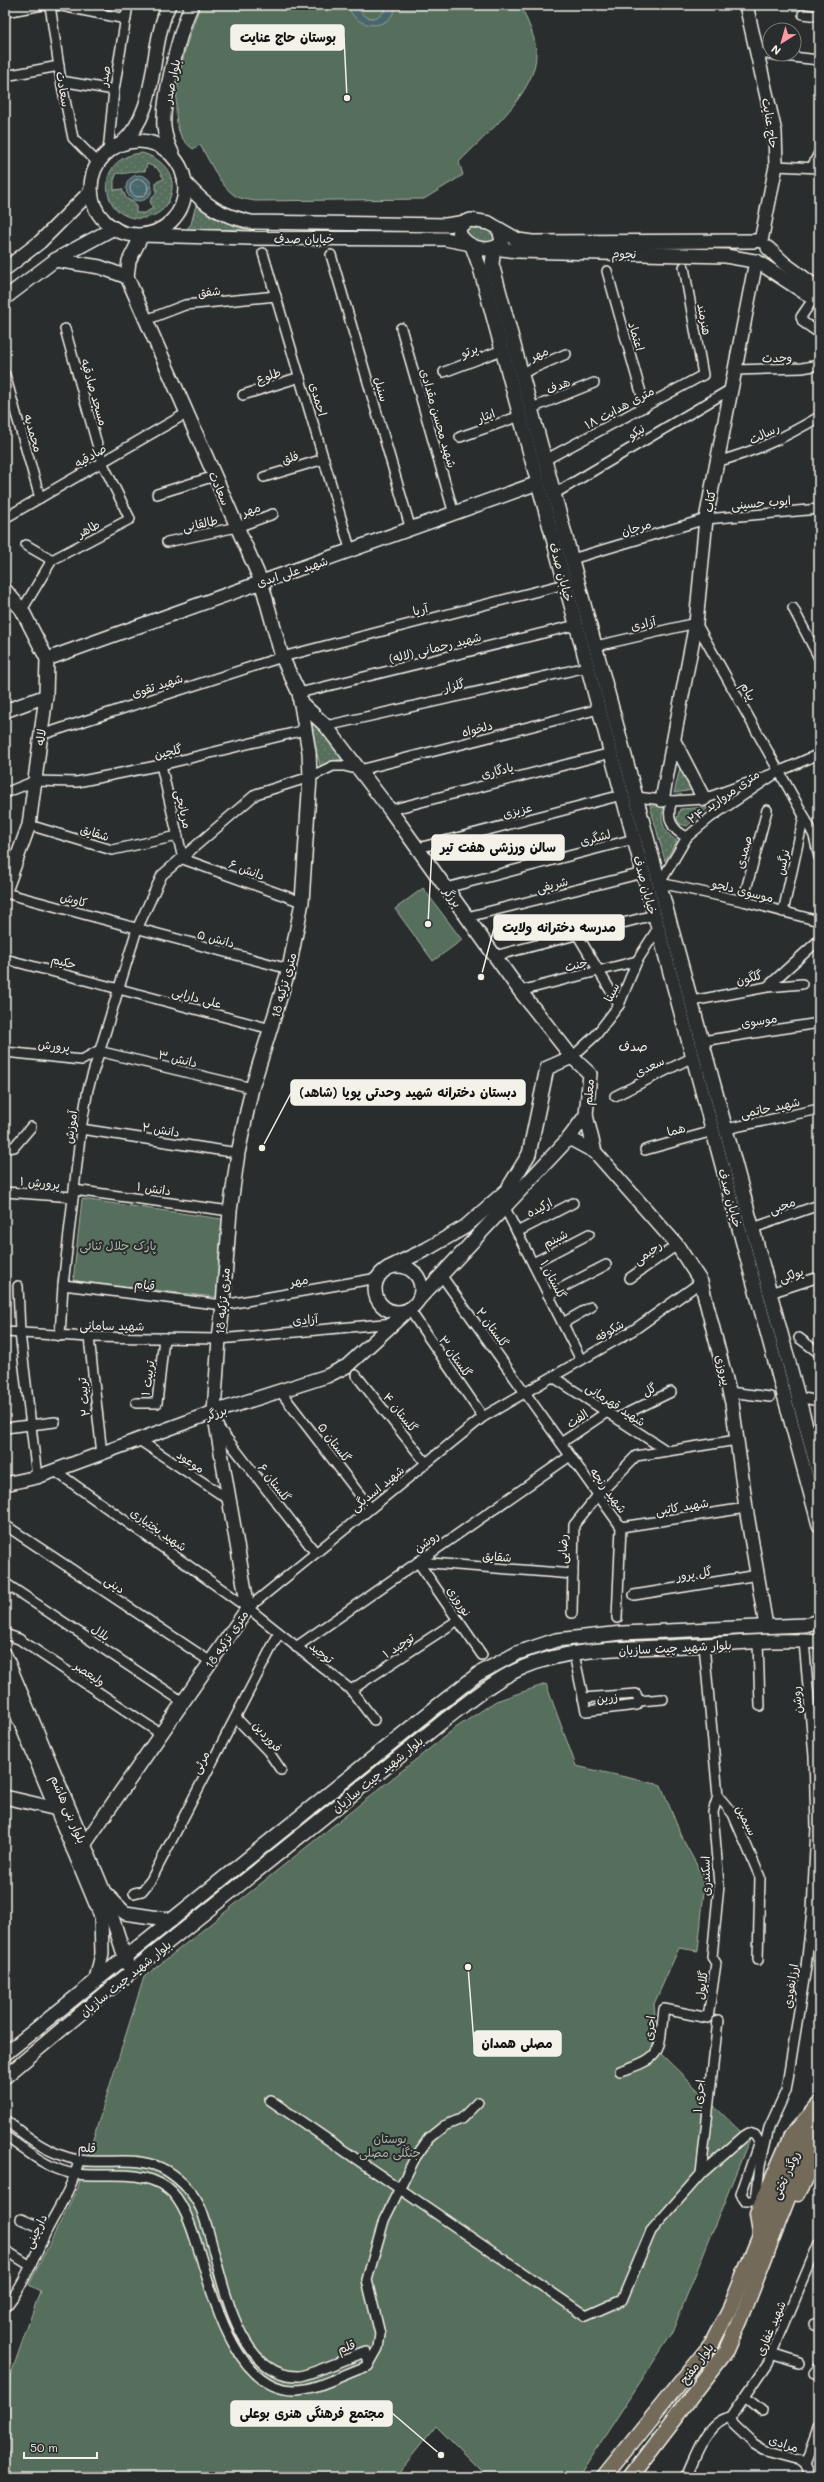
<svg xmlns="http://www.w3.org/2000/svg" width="824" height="2482" font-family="Mali,'Playpen Sans Arabic',sans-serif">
<defs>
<pattern id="grass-dots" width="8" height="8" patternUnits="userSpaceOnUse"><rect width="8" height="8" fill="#566e5c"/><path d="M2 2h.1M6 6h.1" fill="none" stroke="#6f8373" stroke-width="1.8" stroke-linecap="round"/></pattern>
<pattern id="water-ripples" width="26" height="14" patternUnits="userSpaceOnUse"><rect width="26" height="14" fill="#48666c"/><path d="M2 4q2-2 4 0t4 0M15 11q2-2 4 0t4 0" fill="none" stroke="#637c81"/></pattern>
</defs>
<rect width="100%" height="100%" fill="#2a2d2e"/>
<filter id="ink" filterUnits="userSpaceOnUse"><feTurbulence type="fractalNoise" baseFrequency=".025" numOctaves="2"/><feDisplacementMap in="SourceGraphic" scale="8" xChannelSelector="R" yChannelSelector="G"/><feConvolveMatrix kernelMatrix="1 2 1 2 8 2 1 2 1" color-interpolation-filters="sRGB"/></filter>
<g filter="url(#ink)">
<!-- grass -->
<g fill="url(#grass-dots)" stroke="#a5b0a2" fill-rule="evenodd">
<path d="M142 153C164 159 179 177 169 200 166 209 157 215 149 217 102 229 88 157 142 153ZM147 164 157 168 164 179 156 182V193L150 201 153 208 145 213H136V204L126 198 122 189 114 190V180L117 173C127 175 134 170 145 171Z"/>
<path d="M196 205 212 217 247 229 186 230 191 224Z"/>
<path d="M469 225 492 230 496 238 492 244 467 238 465 227Z"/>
<path d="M306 713 343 759 331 761 321 769Z"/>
<path d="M681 764 693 790 674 793Z"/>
<path d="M650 806H664C659 822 664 832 677 841L665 861Z"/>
<path d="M709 807 687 826 680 824 677 819 680 809Z"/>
<path d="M793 1631V1636L567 1647 531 1657 482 1683 137 1960 134 1957 468 1686 514 1660 558 1645 609 1641Z"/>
</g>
<!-- green -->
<g fill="#566e5c" stroke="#a5b0a2">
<path d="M201 5H521C526 19 536 37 536 52 538 92 485 135 459 162L463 175 424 199 256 201C249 200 240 199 234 195 219 184 210 161 200 145L193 149C189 146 184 141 181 136 166 107 188 33 201 5Z"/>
<path d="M423 888 462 940 433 961 395 909Z"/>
<path d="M82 1199 222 1219 216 1297 73 1281Z"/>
<path d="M546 1684 576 1766 661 1785 682 1838 705 1880 698 1951 679 1948 654 2004 658 2051 749 2140 671 2335 578 2477H487L436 2426 395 2477H115L112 2475 110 2477H8L10 2377 40 2291 29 2285 78 2187 144 1977 454 1729 496 1701Z"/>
</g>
<!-- water -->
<g fill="url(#water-ripples)" stroke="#8d9e9e">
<path d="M348 5H357C361 17 371 21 381 15L388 5H396C391 33 354 30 348 5Z"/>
<circle cx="139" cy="188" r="13"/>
</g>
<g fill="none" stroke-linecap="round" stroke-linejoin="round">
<!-- shore -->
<circle stroke="#afb9b6" stroke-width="1" cx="139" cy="188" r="9"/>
<!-- street casing -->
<g stroke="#f4f1e8" stroke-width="12">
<g id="street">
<path d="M50 5 61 81 73 138 98 163"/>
<path d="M57 5 126 19"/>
<path d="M5 12 43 5"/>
<path d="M803 14 819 16"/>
<path d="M757 53 819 60"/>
<path d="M5 76 59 66"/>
<path d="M61 81 114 90"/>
<path d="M108 152 114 90 128 5"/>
<path d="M776 166 819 168"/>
<path d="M812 167 819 153"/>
<path d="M263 253 351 552"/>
<path d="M331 255 411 530"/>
<path d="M607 271 645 407"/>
<path d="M814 298 801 317 803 322 819 333"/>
<path d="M146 320 185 305 276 296"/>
<path d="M401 328 454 514"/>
<path d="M735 370 802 368 819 365"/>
<path d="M444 372 502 350"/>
<path d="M522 373 566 354"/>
<path d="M5 375 40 498"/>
<path d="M243 395 300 377"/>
<path d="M532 408 594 383"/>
<path d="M460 437 520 416"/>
<path d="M545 460 703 375 684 267"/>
<path d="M716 462C757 451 783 438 819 417"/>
<path d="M264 477 324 459"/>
<path d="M157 494 215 476"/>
<path d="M554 494 731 389"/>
<path d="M5 518 187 413"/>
<path d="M167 542 237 527 273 514"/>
<path d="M26 545 52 560"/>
<path d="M572 559 706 519 819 509"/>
<path d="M793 608 819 658"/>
<path d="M22 610 52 560 130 519 102 462 65 329"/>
<path d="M596 646 696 623 804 816 814 836 819 857"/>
<path d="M299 693 576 625"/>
<path d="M326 726 587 667"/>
<path d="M41 735 282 657 565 584"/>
<path d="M161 765 183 859 302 902"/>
<path d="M778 772 711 817 687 837 660 883 743 901 819 921"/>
<path d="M5 793 35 781 77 782 161 765 305 730"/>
<path d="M636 797 672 801 704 799 778 772 819 754"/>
<path d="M672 801C666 817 671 830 687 837"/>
<path d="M390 810 611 753"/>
<path d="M29 825 112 850 178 836"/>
<path d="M418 848 622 795"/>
<path d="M446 888 634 839"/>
<path d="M5 893 289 969"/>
<path d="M743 901 767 810"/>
<path d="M783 912 804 816"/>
<path d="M467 917 643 873"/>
<path d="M577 934 619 1005"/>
<path d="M494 956 654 915"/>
<path d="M5 959 271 1029"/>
<path d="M767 987 802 984"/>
<path d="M520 991 637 961"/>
<path d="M692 1001 767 987 819 940"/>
<path d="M702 1041 819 1023"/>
<path d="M5 1052 82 1060 98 1051 252 1088"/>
<path d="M572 1057 596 1035 619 1005 637 961 658 928"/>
<path d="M615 1096 693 1057"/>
<path d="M81 1129 238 1153"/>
<path d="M726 1129 819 1109"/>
<path d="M5 1148 14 1147 31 1127"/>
<path d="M645 1150 713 1131"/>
<path d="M74 1190 230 1211"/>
<path d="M5 1192 73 1197"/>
<path d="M505 1208 581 1360"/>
<path d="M753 1228 819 1205"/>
<path d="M517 1232 573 1203"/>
<path d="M533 1263 589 1234"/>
<path d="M441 1275 621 1527 617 1618"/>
<path d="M630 1278 677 1245"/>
<path d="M63 1285 223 1305 378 1278"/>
<path d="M18 1286 20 1333 37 1477"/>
<path d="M770 1293 819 1277"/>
<path d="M548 1295 606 1265"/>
<path d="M409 1309 483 1417"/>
<path d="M563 1323 591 1307"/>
<path d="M5 1332 89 1337 219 1339 394 1323"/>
<path d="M60 1336 63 1285 81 1129 88 1089 137 929 162 875 256 794 310 777 333 766H344L360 770 599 709"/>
<path d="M89 1337 102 1454"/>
<path d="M799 1338 819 1353"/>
<path d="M356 1375 426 1463"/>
<path d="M553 1377 667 1451"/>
<path d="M280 1391 370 1508"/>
<path d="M729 1392 770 1397"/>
<path d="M798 1397 819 1401"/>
<path d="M136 1403H157L164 1338"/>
<path d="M617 1418 671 1392"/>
<path d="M218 1427 315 1552"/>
<path d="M5 1428 55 1422"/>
<path d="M139 1440 231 1501"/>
<path d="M561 1443 607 1412"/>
<path d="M55 1471 248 1608 351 1690 374 1720"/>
<path d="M5 1525 211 1662"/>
<path d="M621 1527 746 1508"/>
<path d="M418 1562 573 1574"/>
<path d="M418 1562 482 1655"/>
<path d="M5 1583 183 1702"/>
<path d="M634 1595 758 1575"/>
<path d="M248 1608 483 1417 635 1329 701 1282"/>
<path d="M572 1613 574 1525 598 1495 636 1456 737 1440"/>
<path d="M5 1634 19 1639 161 1734"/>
<path d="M758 1642 760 1706"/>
<path d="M704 1645 718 1796 733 1814 760 1877 758 1960"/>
<path d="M296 1647 570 1456"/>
<path d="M574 1654 586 1711 637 1705 639 1701 663 1699"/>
<path d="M351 1690 458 1620"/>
<path d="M583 1698 636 1694 639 1701"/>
<path d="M236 1718 268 1751 281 1770"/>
<path d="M134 1893 142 1891 151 1880 279 1633"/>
<path d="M620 2071C665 2057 658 2052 664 2009L708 2018 716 1963 712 1957 719 1885 713 1812 718 1796"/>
<path d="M270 2100 586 2316 622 2300 651 2231 701 2174 744 2136 749 2133 755 2135 759 2142 741 2194 746 2201H753L756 2196"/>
<path d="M5 2120C27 2137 51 2156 79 2160 109 2165 139 2154 167 2171 181 2180 194 2194 201 2209 220 2255 230 2377 298 2376 308 2376 352 2356 366 2352L368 2366"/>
<path d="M5 2136C26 2150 49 2171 76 2174 107 2178 139 2168 167 2188 184 2200 193 2232 199 2251 213 2296 235 2389 294 2390 318 2390 345 2373 368 2366"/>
<path d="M701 2174 718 2020"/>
<path d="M756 2201 760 2166 769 2128 786 2091 806 1967 812 1911 816 1827 814 1756 804 1641"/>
<path d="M21 2219 47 2230"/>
<path d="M5 2250 31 2266"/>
<path d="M5 2308C26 2282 33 2259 47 2230 59 2207 73 2186 79 2160"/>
<path d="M814 2325 819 2327"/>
<path d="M771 2354 799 2363"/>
<path d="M368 2366 378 2348 380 2334 367 2280 384 2220 415 2158 429 2138 444 2126 461 2119 478 2102"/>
<path d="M814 2373 819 2367"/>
<path d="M745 2397 762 2411"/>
<path d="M731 2417 768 2363 819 2243"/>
<path d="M731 2417 733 2424 754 2444 764 2450 798 2459 805 2464 811 2477"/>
<path d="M805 2464 818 2429"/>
<path d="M686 2477C696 2456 706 2421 731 2417"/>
</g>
</g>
<!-- secondary casing -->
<g stroke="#f4f1e8" stroke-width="16">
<g id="secondary">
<path d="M746 5 775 132 776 166 761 241"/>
<circle cx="138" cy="188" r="47"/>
<path d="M121 144C160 111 148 49 169 5"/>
<path d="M173 155C169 147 165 136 164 127 162 100 180 29 192 5"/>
<path d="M186 184C207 207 220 215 251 222L446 225 466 222"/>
<path d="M471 220 489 223 499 229 502 241 498 246C476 258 441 229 471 220Z"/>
<path d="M499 229 518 240 532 242 755 241"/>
<path d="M472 246 480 268 819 1525"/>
<path d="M768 248 785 264 819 289"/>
<path d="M55 260 100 267 127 277"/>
<path d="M754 261 726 256 517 251 494 248 492 264 819 1474"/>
<path d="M758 262 819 302"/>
<path d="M5 269 40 242 91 191"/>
<path d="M127 277 129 261 142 235 250 238 445 239 466 243"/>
<path d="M5 298 55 260 114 228"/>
<path d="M5 590 22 610 47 659 46 696 29 825 5 891"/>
<path d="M47 659 538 483"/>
<path d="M300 702 326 726 390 810 520 991 572 1057 590 1074 586 1115 569 1138 419 1299"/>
<path d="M5 711 46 696"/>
<path d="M675 743 704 799"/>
<path d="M662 800 696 623 706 519 756 261"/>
<path d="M586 1115 595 1152"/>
<path d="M569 1138 595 1152 677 1245 701 1282 732 1403 746 1508 766 1626"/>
<circle cx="398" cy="1289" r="23"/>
<path d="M388 1268 427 1249 465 1227 507 1190 529 1154 547 1068 572 1057"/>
<path d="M5 1484 37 1477 214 1412 327 1376 347 1366 409 1309"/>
<path d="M5 1655 104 1892 125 1913 172 1920"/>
<path d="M5 1685 101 1916 102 1954 96 1980"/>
<path d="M5 1797 57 1809 62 1807"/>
<path d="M73 1849 84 1845 248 1608 214 1412 219 1339 223 1305 230 1211 238 1153 252 1088 289 969 302 902 310 777 309 752 299 693 282 657 261 581 127 277"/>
<path d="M105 1895 127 1964"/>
<path d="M5 2054 436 1707 478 1674 517 1653 556 1640 622 1633 805 1625 819 1621"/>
<path d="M5 2077 106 1992 446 1719C471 1700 495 1679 524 1667 573 1646 633 1649 686 1646 730 1644 775 1638 819 1642"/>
</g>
</g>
<!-- primary casing -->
<g stroke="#f4f1e8" stroke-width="17">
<g id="primary">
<path d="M798 2194 819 2153"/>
<path d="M760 2232 757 2214 791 2136 819 2104"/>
<path d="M604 2477 712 2343 730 2308 794 2153 819 2119"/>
<path d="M630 2477 727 2350 744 2311 799 2170 819 2138"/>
</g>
</g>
<!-- street -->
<use href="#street" stroke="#2a2d2e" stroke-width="9"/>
<!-- secondary -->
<use href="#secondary" stroke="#2a2d2e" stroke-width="13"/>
<!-- primary -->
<use href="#primary" stroke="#736b5a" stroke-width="14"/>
</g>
</g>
<g text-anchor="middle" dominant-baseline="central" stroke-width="4" stroke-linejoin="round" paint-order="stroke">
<!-- street labels -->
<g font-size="12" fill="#f4f1e8" stroke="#2a2d2e">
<text transform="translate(104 76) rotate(-81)">صدر</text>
<text transform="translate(171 81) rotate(-78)">بلوار صدر</text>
<text transform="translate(64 89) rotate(80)">سعادت</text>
<text transform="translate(771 123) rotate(81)">حاج عنایت</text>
<text x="304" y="238">خیابان صدف</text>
<text transform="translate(624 253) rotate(1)">نجوم</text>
<text transform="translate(209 291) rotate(-6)">شفق</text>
<text transform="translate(705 319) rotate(80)">هنرمند</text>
<text transform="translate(637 336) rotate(74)">اعتماد</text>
<text transform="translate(469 350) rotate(-20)">پرتو</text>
<text transform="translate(539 353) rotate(-24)">مهر</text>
<text transform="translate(777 357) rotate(-2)">وحدت</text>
<text transform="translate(268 375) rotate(-18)">طلوع</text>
<text transform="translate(558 385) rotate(-22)">هدف</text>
<text transform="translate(382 389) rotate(74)">سنبل</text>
<text transform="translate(95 392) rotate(74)">مسجد صادقیه</text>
<text transform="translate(319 399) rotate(74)">احمدی</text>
<text transform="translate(619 407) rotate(-28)">۱۸ متری هدایت</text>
<text transform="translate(486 415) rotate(-20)">ایثار</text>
<text transform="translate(439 418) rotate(74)">شهید محسن مقدادی</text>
<text transform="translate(636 431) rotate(-31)">نیکو</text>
<text transform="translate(34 433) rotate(74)">محمدیه</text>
<text transform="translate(764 433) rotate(-26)">رسالت</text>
<text transform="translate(90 455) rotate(-30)">صادقیه</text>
<text transform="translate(290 457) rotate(-17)">فلق</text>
<text transform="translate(220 488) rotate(66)">سعادت</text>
<text transform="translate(709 501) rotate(-80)">کتاب</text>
<text transform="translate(761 502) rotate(-5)">ایوب حسینی</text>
<text transform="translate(251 509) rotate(-20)">مهر</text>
<text transform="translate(200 523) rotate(-12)">طالقانی</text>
<text transform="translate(636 527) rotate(-16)">مرجان</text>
<text transform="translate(88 528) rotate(-28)">طاهر</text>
<text transform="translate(292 571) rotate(-18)">شهید علی ابدی</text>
<text transform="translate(562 572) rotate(75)">خیابان صدف</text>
<text transform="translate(420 609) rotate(-14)">آریا</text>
<text transform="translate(643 623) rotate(-13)">آزادی</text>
<text transform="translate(435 647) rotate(-14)">شهید رحمانی (لاله)</text>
<text transform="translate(157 685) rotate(-18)">شهید تقوی</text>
<text transform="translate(454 685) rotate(-13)">گلزار</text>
<text transform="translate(749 691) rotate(62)">پیام</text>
<text transform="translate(477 728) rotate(-14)">دلخواه</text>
<text transform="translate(40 737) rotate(-83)">لاله</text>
<text transform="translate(168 751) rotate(-13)">گلچین</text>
<text transform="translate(497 770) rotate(-14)">یادگاری</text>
<text transform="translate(723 796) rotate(-35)">۲۴ متری مروارید</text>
<text transform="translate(184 809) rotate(77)">مریانجی</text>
<text transform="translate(517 810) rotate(-15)">عزیزی</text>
<text transform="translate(95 832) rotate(17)">شقایق</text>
<text transform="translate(595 837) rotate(-15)">لشگری</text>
<text transform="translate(743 852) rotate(-75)">صمدی</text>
<text transform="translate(782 862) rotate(-77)">نرگس</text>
<text transform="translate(247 869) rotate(20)">دانش ۶</text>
<text transform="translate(552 884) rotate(-14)">شریفی</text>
<text transform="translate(646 885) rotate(75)">خیابان صدف</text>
<text transform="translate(743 890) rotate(14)">موسوی دلجو</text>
<text transform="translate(453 897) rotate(54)">برزگر</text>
<text transform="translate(74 899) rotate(15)">کاوش</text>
<text transform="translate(216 938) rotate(15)">دانش ۵</text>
<text transform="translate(64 961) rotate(14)">حکیم</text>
<text transform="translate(576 964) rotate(-15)">جنت</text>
<text transform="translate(749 977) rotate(-14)">گلگون</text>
<text transform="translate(283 985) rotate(-75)">18 متری تزکیه</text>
<text transform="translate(611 992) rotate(-64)">سینا</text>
<text transform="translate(197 997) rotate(15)">علی دارابی</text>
<text transform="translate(759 1020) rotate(-9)">موسوی</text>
<text transform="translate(54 1045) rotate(6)">پرورش</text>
<text transform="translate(178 1058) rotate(13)">دانش ۳</text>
<text transform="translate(649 1066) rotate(-26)">سعدی</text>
<text transform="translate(588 1092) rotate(-85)">معلم</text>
<text transform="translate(770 1107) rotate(-12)">شهید حاتمی</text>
<text transform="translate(70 1127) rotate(-82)">آموزش</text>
<text transform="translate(161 1129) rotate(9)">دانش ۲</text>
<text transform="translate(676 1129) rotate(-15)">هما</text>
<text transform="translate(40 1182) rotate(5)">پرورش ۱</text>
<text transform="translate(154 1188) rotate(8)">دانش ۱</text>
<text transform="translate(731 1198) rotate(75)">خیابان صدف</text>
<text transform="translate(782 1205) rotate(-20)">محبی</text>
<text transform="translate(539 1207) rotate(-27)">ارکیده</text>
<text transform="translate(555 1238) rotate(-27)">شبنم</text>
<text transform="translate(647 1252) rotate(-36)">رحیمی</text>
<text transform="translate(791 1274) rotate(-18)">پولکی</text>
<text transform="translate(554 1279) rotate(63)">گلستان ۱</text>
<text transform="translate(299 1280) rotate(-10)">مهر</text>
<text transform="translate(145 1284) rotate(8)">قیام</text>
<text transform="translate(222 1301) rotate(-85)">18 متری تزکیه</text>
<text transform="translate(305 1319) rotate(-5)">آزادی</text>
<text transform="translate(112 1325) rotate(1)">شهید سامانی</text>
<text transform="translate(493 1327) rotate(54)">گلستان ۲</text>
<text transform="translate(609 1330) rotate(-30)">شکوفه</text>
<text transform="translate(456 1356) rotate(55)">گلستان ۳</text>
<text transform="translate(724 1370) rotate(76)">پیروزی</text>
<text transform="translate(147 1378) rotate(-82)">تربیت ۱</text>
<text transform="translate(649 1389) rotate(-26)">گل</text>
<text transform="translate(83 1397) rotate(-96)">تربیت ۲</text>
<text transform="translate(616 1404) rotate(33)">شهید قهرمانی</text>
<text transform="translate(216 1412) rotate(-19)">برزگر</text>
<text transform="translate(401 1412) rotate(51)">گلستان ۴</text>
<text transform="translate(577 1418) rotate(-34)">الفت</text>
<text transform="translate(335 1442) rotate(53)">گلستان ۵</text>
<text transform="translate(191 1461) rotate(34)">موعود</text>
<text transform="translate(275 1482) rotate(52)">گلستان ۶</text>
<text transform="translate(377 1488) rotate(-39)">شهید اسدبگی</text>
<text transform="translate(609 1490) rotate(54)">شهید رنجه</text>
<text transform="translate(682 1506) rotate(-9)">شهید کاتبی</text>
<text transform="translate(159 1529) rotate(35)">شهید بختیاری</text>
<text transform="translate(426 1541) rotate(-35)">روشن</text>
<text transform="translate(562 1549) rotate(-89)">رضایی</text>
<text transform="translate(497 1556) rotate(4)">شقایق</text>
<text transform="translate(694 1573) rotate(-9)">گل پرور</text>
<text transform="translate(115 1584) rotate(34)">دینی</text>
<text transform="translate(460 1601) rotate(56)">نوروزی</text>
<text transform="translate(101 1632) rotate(34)">بلال</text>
<text transform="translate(226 1639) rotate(-56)">18 متری تزکیه</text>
<text transform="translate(398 1645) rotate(-33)">توحید ۱</text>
<text transform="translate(675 1647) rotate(-3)">بلوار شهید چیت سازیان</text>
<text transform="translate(322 1652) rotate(39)">توحید</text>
<text transform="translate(90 1673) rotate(34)">ولیعصر</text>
<text transform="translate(607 1697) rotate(-7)">زرین</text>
<text transform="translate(796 1700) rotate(-95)">روشن</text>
<text transform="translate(268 1736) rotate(48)">فروردین</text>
<text transform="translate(200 1762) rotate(-62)">مرئی</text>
<text transform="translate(377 1774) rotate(-39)">بلوار شهید چیت سازیان</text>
<text transform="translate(69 1809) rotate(67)">بلوار بنی هاشم</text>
<text transform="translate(747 1820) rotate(63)">سیمین</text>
<text transform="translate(705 1876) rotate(-91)">اسکندری</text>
<text transform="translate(125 1978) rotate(-39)">بلوار شهید چیت سازیان</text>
<text transform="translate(701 1985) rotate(-82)">گلایول</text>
<text transform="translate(790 1986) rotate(-81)">ارزانفودی</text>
<text transform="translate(649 2028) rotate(-83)">احری</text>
<text transform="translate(698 2096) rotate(-84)">احری ۱</text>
<text transform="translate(87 2147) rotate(4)">قلم</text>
<text transform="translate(785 2175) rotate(-66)">روگذر تختی</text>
<text transform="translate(35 2231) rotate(-64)">دارچینی</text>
<text transform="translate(770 2328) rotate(-67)">شهید غفاری</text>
<text transform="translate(346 2346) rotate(-19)">قلم</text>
<text transform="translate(696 2363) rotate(-53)">بلوار مفتح</text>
<text transform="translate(784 2443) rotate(18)">مرادی</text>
</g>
<!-- park labels -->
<g font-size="12" fill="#adb6a9" stroke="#2a2d2e">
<text x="118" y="1245">پارک جلال ثنائی</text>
<text x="390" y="2138">بوستان<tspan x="390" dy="14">جنگلی مصلی</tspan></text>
</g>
<!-- neighbourhood labels -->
<g font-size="13" fill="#f4f1e8" stroke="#2a2d2e">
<text x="633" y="1045">صدف</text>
</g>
</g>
<!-- callouts -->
<path fill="none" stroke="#f4f1e8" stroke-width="1.5" d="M347 98L344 37M428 924L432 848M481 977L494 928M262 1148L291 1093M468 1967L474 2043M441 2455L392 2413"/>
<g fill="#f4f1e8" stroke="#2a2d2e" stroke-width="1.5">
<circle cx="347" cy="98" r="4"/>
<circle cx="428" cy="924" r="4"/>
<circle cx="481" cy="977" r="4"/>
<circle cx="262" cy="1148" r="4"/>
<circle cx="468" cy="1967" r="4"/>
<circle cx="441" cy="2455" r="4"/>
</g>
<g fill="#f4f1e8" stroke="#f4f1e8" stroke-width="1.5">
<rect x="231" y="25" width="113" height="25" rx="4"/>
<rect x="432" y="835" width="132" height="25" rx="4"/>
<rect x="494" y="915" width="130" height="25" rx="4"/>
<rect x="291" y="1080" width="234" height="25" rx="4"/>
<rect x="474" y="2031" width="87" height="25" rx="4"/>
<rect x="231" y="2401" width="161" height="25" rx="4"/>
</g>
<g font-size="13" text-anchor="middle" font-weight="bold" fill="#111">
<text x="288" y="42">بوستان حاج عنایت</text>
<text x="498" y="852">سالن ورزشی هفت تیر</text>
<text x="559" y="932">مدرسه دخترانه ولایت</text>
<text x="408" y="1097">دبستان دخترانه شهید وحدتی پویا (شاهد)</text>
<text x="517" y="2048">مصلی همدان</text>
<text x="312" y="2418">مجتمع فرهنگی هنری بوعلی</text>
</g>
<!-- margin -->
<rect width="824" height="2482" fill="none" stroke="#2a2d2e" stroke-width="20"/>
<rect x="10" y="10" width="804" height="2462" fill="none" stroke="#f4f1e8" stroke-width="1.5" filter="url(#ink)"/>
<!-- north arrow -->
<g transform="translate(782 42) rotate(217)"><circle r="19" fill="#2a2d2e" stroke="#7b7b78"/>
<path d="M0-3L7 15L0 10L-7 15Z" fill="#ff9aa2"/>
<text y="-6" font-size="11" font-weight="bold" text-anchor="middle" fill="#f4f1e8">N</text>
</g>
<!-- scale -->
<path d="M24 2452v6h73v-6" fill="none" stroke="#f4f1e8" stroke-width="2"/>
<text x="30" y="2452" font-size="12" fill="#f4f1e8" stroke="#2a2d2e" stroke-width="3" paint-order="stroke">50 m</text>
</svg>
